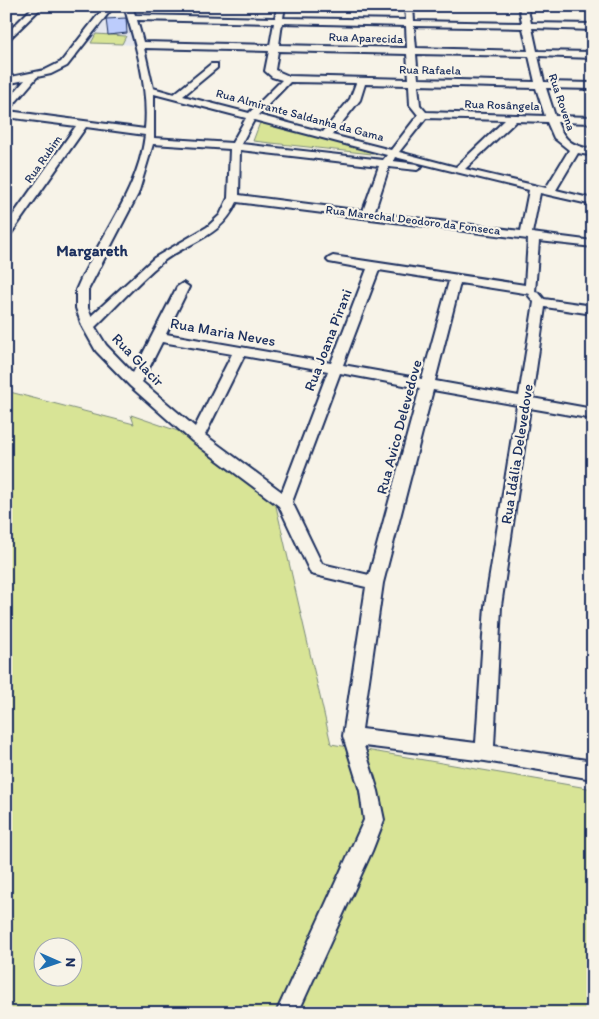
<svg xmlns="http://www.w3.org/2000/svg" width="599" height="1019" font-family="Itim,sans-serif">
<rect width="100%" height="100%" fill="#f7f3e8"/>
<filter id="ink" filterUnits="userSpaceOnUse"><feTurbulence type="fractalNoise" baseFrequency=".02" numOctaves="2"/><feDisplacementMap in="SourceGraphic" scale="10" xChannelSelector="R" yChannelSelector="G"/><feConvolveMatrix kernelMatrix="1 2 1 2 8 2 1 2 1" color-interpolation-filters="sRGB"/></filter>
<g filter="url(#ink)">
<!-- built -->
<path fill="#e5e7ee" d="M126 16 133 45 85 42 104 17Z"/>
<!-- green -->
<g fill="#d8e496" stroke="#7a8a7a" fill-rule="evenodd">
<path d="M96 34 126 36 122 44 91 43Z"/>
<path d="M261 120 381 155 253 141Z"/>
<path d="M6 391 134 424 131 415 213 443 272 489 331 744 593 789V1013H6ZM42 946H72V976H42Z"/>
</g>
<!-- building -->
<path fill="#bcccfc" stroke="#1b2f5e" d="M126 18 127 33 108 35 106 19Z"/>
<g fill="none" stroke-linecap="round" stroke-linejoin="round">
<!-- street casing -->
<g stroke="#1b2f5e" stroke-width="4">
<g id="street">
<path d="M34 6H43L6 42V34Z"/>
<path d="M105 6H114L67 66 51 74 37 77 8 111 145 129C149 88 136 45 124 6H132L135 15 275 18 277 6H285L283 18 406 20 405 6H413L414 21 522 23 519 6H527L531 23 593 24V30L532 28 537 51 593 52V58L538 56 544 82 593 83V89L546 88 555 116 593 117V123L557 122C565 142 572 145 593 150V156L578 153 556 190 593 199V205L540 193 532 233 593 241V247L539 241 535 292 539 293 544 299 593 306V314L545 307 532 398 593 409V419L530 408 501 606 494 746 593 761V779L485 761 364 746 378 791 384 820 372 851 298 1013H276L364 820 360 791 343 736 366 587 311 574 279 506 192 441 130 386 96 351 82 326 76 308V290C98 238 138 193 145 135L86 127 10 235 6 236V225L76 126 6 117V102L25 80 6 84V78L45 70 61 62ZM137 20 274 23 270 45 143 42ZM282 23 406 26 407 48 279 45ZM414 26 523 28 528 51 416 48ZM144 48 269 51 265 71 272 77 282 80 249 113 183 96 217 68V64H211L174 94 153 88ZM278 51 407 54 409 79 289 76 275 70ZM416 54 529 56 535 82 418 79ZM290 82 356 83 350 99 323 132 258 115ZM365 84 409 85 410 105 418 115 391 150 332 135 360 100ZM418 85 536 88 545 116 426 112 420 105ZM154 94 246 118 232 143 154 138ZM426 118 505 120 456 167 399 152ZM254 120 387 155 383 160 241 144ZM516 121 547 122 554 138 569 150 546 188 465 169ZM153 144 230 149 228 198 220 215 207 227 154 258 91 316 88 308V290L138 194ZM240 150 379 166 363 211 239 195ZM395 157 529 190 521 231 374 213 389 167 417 170 422 167 417 164 393 161ZM237 202 528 239 525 285 333 256 329 258 327 260 329 262 367 269 331 363 166 334 189 287 183 283 177 287 133 373 106 345 95 327C117 306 138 282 161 263 190 240 220 239 237 202ZM379 270 449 281 422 379 343 365ZM460 283 530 294 529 296 534 302 519 396 435 381ZM162 342 232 354 195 427 142 382ZM244 356 328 371 282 492 205 435ZM340 373 420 388 369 575 322 564 292 502ZM433 390 517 405 485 606 476 743 362 729 383 583Z"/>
</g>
</g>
<!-- street -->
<use href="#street" fill="#f7f3e8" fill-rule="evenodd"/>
</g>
</g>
<g text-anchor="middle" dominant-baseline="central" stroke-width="4.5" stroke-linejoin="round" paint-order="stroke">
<!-- far-street labels -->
<g font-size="12" fill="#1b2f5e" stroke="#f7f3e8">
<text transform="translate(366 38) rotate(2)">Rua Aparecida</text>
<text transform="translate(430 70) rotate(1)">Rua Rafaela</text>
<text transform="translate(562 102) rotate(71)">Rua Rovena</text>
<text transform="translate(502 105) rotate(2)">Rua Rosângela</text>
<text transform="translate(300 115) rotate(15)">Rua Almirante Saldanha da Gama</text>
<text transform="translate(43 159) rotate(-55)">Rua Rubim</text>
<text transform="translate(413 220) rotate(7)">Rua Marechal Deodoro da Fonseca</text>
</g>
<!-- street labels -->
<g font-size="15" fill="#1b2f5e" stroke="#f7f3e8">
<text transform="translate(223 332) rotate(10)">Rua Maria Neves</text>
<text transform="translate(328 340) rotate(-69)">Rua Joana Pirani</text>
<text transform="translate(138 360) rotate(46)">Rua Glacir</text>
<text transform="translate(399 427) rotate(-75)">Rua Avico Delevedove</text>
<text transform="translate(517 454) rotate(-81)">Rua Idália Delevedove</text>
</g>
<!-- far-district labels -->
<g font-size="16" font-weight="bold" fill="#1b2f5e" stroke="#f7f3e8">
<text x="92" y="250">Margareth</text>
</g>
</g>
<!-- margin -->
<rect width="599" height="1019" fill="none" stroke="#f7f3e8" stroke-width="25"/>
<rect x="12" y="12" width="574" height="994" fill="none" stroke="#1b2f5e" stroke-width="2" filter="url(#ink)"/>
<!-- north arrow -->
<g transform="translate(58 962) rotate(92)"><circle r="24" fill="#f7f3e8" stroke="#9fa5b1"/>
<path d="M0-4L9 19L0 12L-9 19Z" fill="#1f6fb2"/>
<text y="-8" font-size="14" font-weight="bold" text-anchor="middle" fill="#1b2f5e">N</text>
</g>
</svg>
